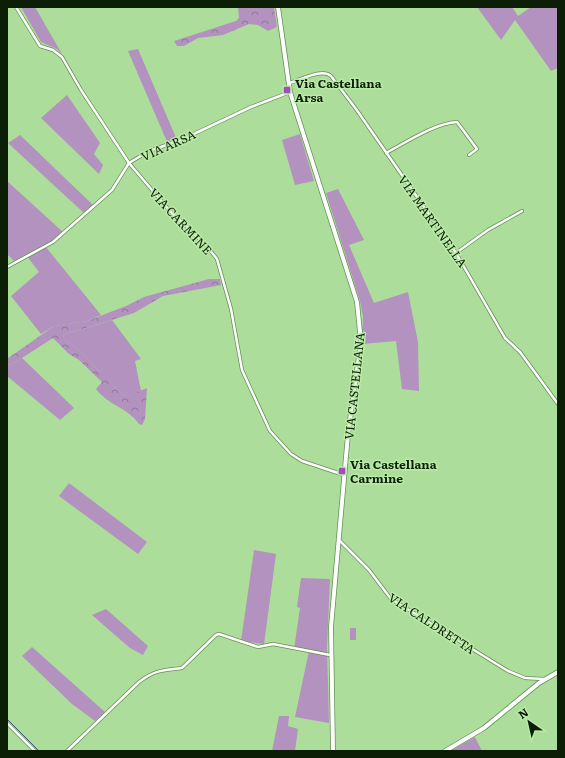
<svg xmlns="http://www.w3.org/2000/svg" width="565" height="758" font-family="Literata,serif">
<defs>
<pattern id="forest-crowns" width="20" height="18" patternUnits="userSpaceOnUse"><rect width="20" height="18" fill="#b392bf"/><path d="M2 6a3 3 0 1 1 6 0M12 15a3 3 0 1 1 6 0" fill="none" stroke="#907799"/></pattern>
</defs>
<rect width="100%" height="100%" fill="#acdd9a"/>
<!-- grass -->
<g fill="#b392bf">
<path d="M21 7H35L62 54 57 49 41 42Z"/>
<path d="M477 7H512L518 16 531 7H558V68L551 71 515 20 501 40Z"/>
<path d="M138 49 177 140 168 144 128 51Z"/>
<path d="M67 95 100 143 94 154 103 165 99 174 41 118Z"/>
<path d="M300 134 314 181 295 185 282 140Z"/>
<path d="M20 135 93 205 84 213 8 143Z"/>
<path d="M7 181 64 233 45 246 101 315 87 321 54 326 41 334 11 296 39 272 26 255 14 261 7 254Z"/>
<path d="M338 189 364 240 349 245 374 303 408 292 418 342 419 391 402 389 396 341 362 344 363 317 360 301 326 193Z"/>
<path d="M112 320 141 359 135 361 141 391 127 396 123 395 115 388 106 375 98 370 81 352 64 339 63 335Z"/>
<path d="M22 358 74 408 60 420 7 376V364L11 365Z"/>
<path d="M69 483 147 542 138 554 59 496Z"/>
<path d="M254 550 276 554 264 644 241 641Z"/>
<path d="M301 578 330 579 327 647 329 723 295 717 309 651 294 649 300 608 297 607Z"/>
<path d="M106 609 148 646 143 655 130 648 92 615Z"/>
<rect x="350" y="628" width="6" height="12"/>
<path d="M32 647 105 712 95 721 72 704 22 656Z"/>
<path d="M279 716H289L288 726 298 729 295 751H272Z"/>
<path d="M475 737 482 751H450Z"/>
</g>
<!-- forest -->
<g fill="url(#forest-crowns)">
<path d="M238 7H274L277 27 268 31 258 25 249 24 223 35 198 38 184 46H177L174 41 236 21 239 18Z"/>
<path d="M209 279H220L221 285 163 296 134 313 63 335 64 339 81 352 98 370 107 375 115 388 123 395 127 396 147 388 145 419 142 425 139 424C128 408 108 405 96 389L102 382 79 360 69 354 53 338 11 365 7 364V359L54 326 87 321 126 306 144 297Z"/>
</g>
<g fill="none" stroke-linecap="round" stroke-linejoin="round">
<!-- stream -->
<path stroke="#3b5e83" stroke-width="1" d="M7 719 39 751"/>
<!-- street casing -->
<g stroke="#639052" stroke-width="4">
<g id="street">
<path d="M16 7 40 46 53 50 62 57 81 90 129 163 169 210 205 244 217 259 231 309 242 370 270 431 291 454 302 461 344 475"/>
<path d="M289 83C301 80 322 68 331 76L356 109 456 253 505 338 520 352 558 404"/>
<path d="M386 153C405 143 435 123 457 122L477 149 469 155"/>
<path d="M456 253 488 230 522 211"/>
<path d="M7 267 53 242 112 190 129 163 149 151 181 140 251 107 290 92"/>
<path d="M339 540 369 570 391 599 508 671 525 678 544 679"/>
<path d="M7 723 35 751"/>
<path d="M67 751 139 682C155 670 163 670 182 668L216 635 219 634 258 647 273 644 330 655"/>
</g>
</g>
<!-- secondary casing -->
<g stroke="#639052" stroke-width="5.5">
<g id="secondary">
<path d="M278 7 290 92 357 302 361 342 348 434 331 627 333 751"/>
<path d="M445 751 484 728 539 683 558 672"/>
</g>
</g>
<!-- street -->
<use href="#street" stroke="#fff" stroke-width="2.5"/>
<!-- secondary -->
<use href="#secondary" stroke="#fff" stroke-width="4"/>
</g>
<!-- markers -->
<g fill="#a14dbc" stroke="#b9eaa7" stroke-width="1.5">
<rect x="283" y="86" width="8" height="8" rx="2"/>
<rect x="338" y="467" width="8" height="8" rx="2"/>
</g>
<g text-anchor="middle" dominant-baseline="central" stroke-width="3" stroke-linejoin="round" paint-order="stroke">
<!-- poi labels -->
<g font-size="12" font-weight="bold" fill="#0c1e05" stroke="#b9eaa7" text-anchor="start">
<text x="295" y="83">Via Castellana<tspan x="295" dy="14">Arsa</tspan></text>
<text x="350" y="464">Via Castellana<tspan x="350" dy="14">Carmine</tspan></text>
</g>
<!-- street labels -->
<g font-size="12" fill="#0c1e05" stroke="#b9eaa7">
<text transform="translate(168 145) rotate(-24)">VIA ARSA</text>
<text transform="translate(181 221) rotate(47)">VIA CARMINE</text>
<text transform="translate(433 221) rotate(55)">VIA MARTINELLA</text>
<text transform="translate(354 386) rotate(-84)">VIA CASTELLANA</text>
<text transform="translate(432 623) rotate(33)">VIA CALDRETTA</text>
</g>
</g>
<!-- border -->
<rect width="565" height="758" fill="none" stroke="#0c1e05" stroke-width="16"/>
<!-- north arrow -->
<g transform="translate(529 722) rotate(326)" stroke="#b9eaa7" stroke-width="3" paint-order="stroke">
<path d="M0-3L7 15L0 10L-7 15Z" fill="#0c1e05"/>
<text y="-6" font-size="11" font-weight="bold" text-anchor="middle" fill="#0c1e05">N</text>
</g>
</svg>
